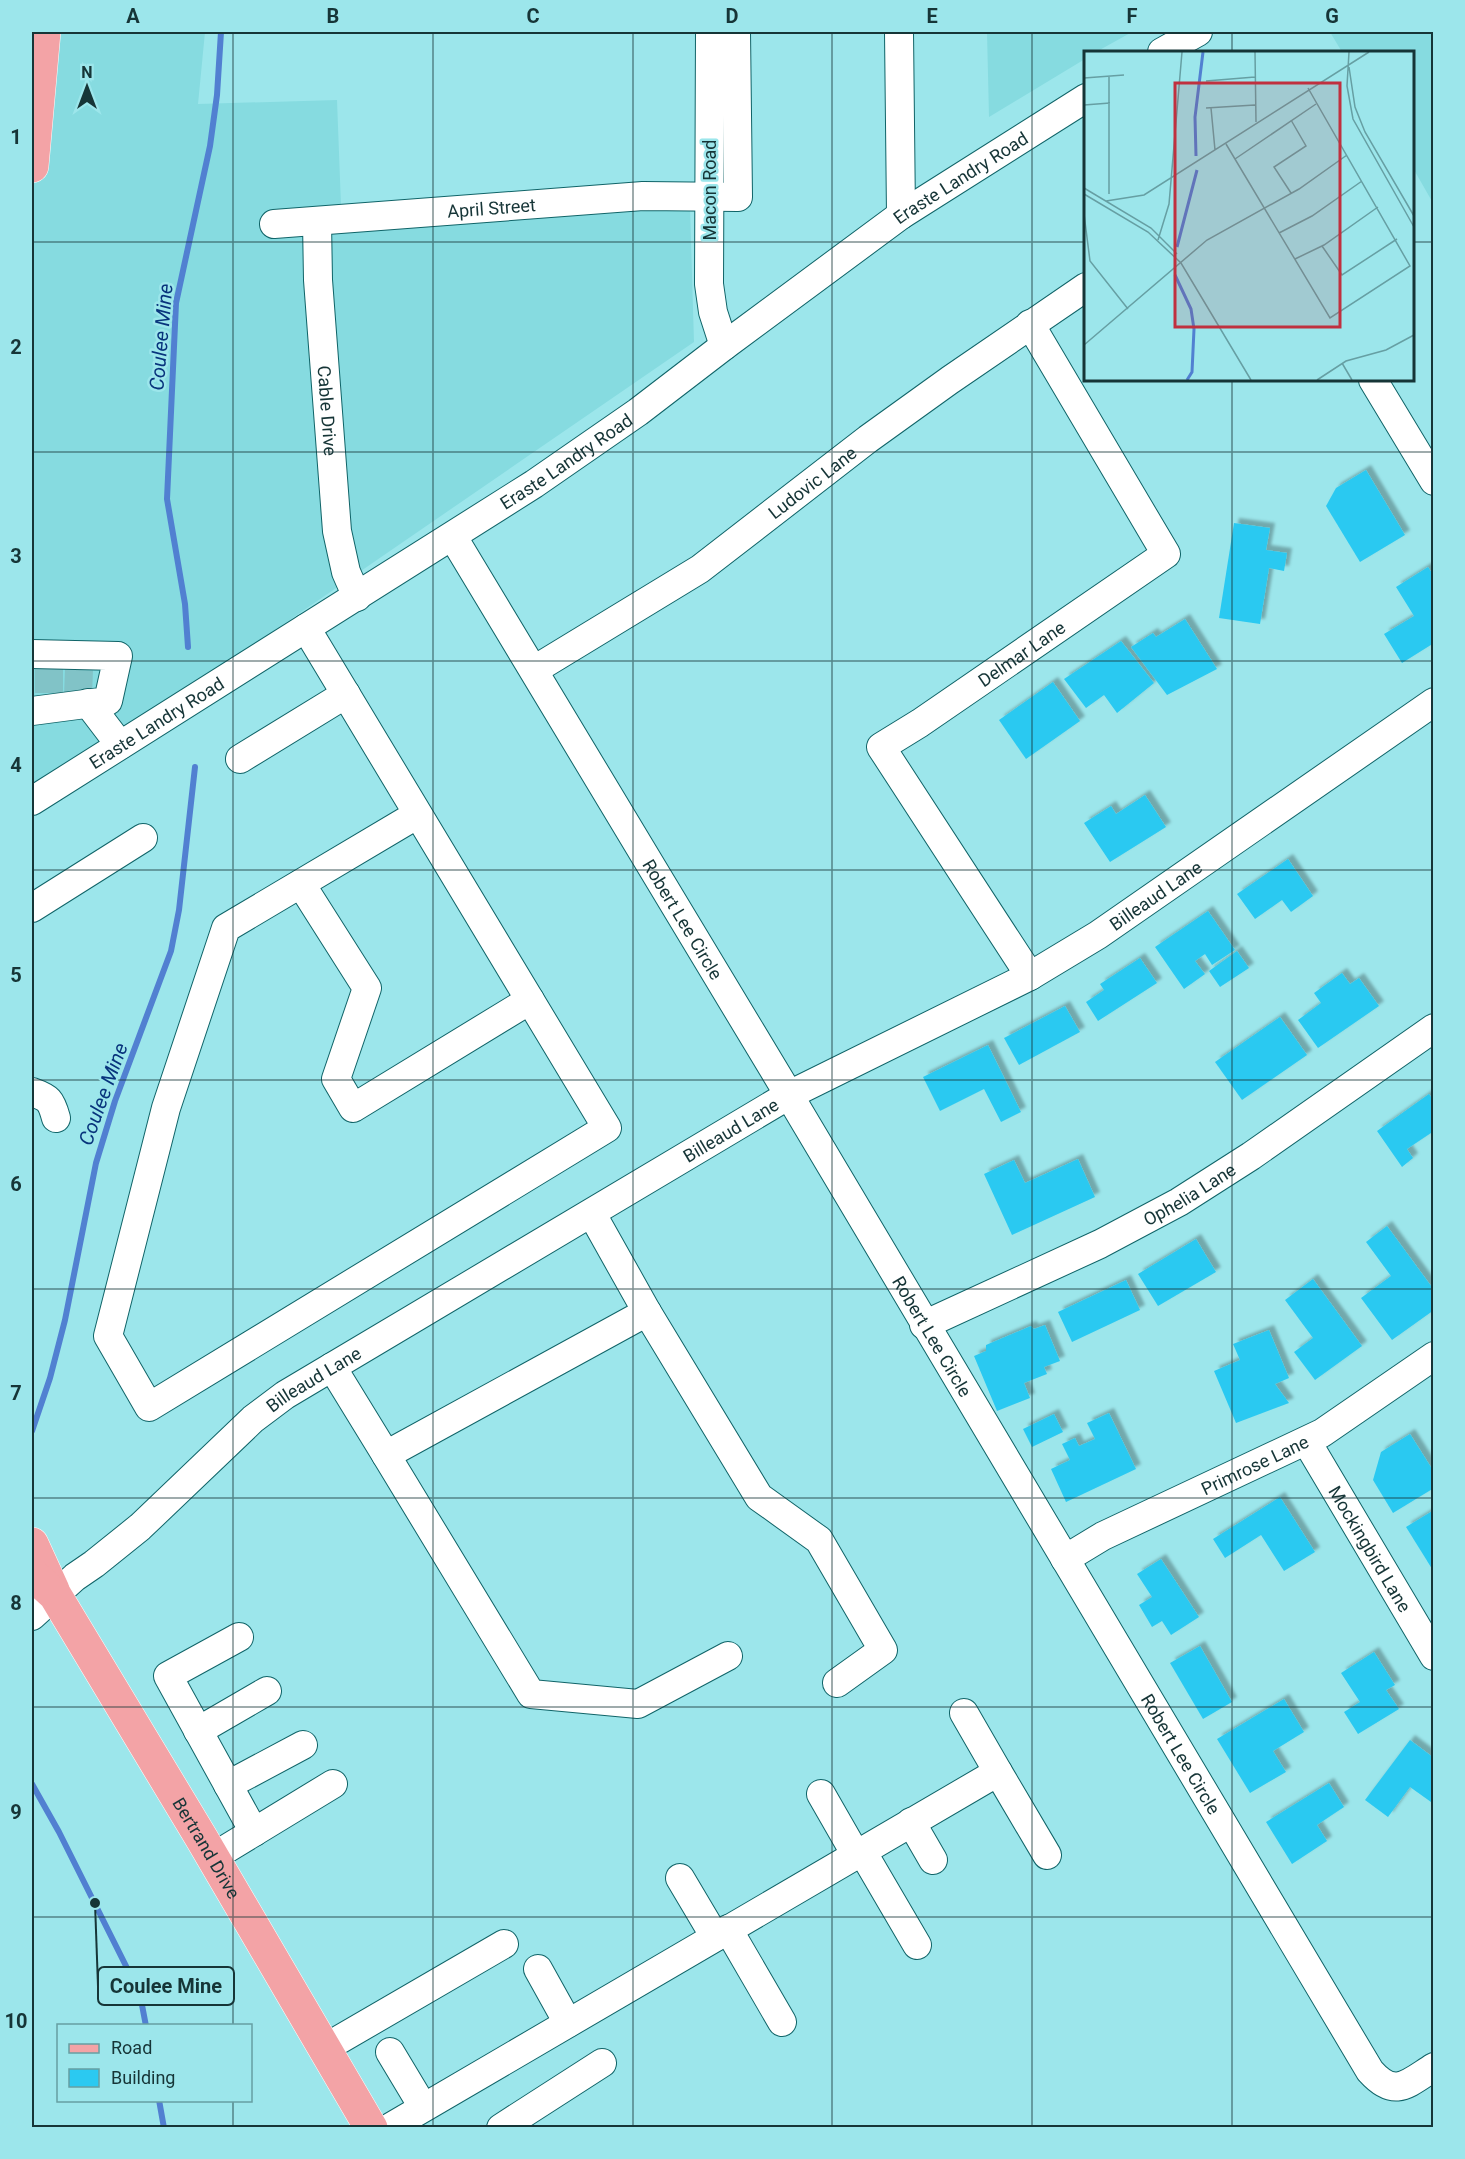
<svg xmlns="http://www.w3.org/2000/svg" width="1465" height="2159" font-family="Roboto,sans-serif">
<defs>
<filter id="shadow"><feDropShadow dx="5" dy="-5" stdDeviation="1.5" flood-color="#0004"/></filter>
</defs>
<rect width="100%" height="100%" fill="#9ce6eb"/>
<!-- built -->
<g fill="#86dbe0">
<path d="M32 32H205L198 104 337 100 342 232 690 208 694 342 32 797Z"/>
<path d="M987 32H1132L1096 52H1086L1085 59 989 117Z"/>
<path d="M1330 32H1433V203L1413 168 1412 52H1342Z"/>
</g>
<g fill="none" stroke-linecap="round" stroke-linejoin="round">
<!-- stream -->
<g stroke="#5180d1" stroke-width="6">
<path d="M188 647 185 604 167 499 176 303 210 146 217 95 221 32"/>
<path d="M32 1431 50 1378 65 1320 96 1163 115 1101 171 951 179 910 195 767"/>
<path d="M32 1784 59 1832 127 1968 142 2005 146 2026"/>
<path d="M159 2100 164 2128"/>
</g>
</g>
<!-- building -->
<g fill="#2bc9f1" filter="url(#shadow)">
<path d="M1366 470 1405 535 1360 562 1326 506 1336 488Z"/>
<path d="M1234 523 1270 528 1266 550 1287 553 1284 571 1269 568 1260 624 1219 618Z"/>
<path d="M1428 567 1434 576V643L1402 663 1384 634 1414 616 1396 587Z"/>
<path d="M1185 619 1217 669 1167 695 1131 647 1153 633 1156 637Z"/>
<path d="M1121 641 1154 683 1117 713 1104 695 1086 708 1064 679Z"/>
<path d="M1053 682 1080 721 1026 759 999 720Z"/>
<path d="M1145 795 1166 827 1110 862 1084 823 1111 806 1116 814Z"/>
<path d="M1288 859 1313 896 1291 912 1282 900 1255 919 1237 894Z"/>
<path d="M1208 911 1235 950 1212 965 1205 954 1195 961 1205 974 1184 989 1155 947Z"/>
<path d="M1237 951 1249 968 1220 987 1209 971Z"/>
<path d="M1140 958 1157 983 1098 1021 1086 1002 1104 990 1100 984Z"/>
<path d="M1342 973 1350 984 1359 978 1379 1006 1318 1048 1298 1020 1321 1003 1314 993Z"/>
<path d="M1065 1006 1080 1032 1019 1065 1004 1038Z"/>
<path d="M1280 1017 1307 1055 1242 1100 1215 1062Z"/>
<path d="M988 1045 1021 1112 1001 1122 984 1089 940 1111 923 1077Z"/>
<path d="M1429 1094 1434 1101V1131L1407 1149 1413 1158 1402 1167 1377 1131Z"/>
<path d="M1078 1159 1095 1197 1012 1235 984 1174 1014 1160 1025 1183Z"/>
<path d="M1387 1226 1434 1290V1310L1392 1340 1361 1298 1391 1276 1366 1242Z"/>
<path d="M1196 1239 1216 1272 1158 1306 1138 1274Z"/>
<path d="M1313 1279 1362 1346 1315 1380 1294 1352 1313 1338 1285 1300Z"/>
<path d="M1126 1280 1140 1310 1072 1342 1058 1312Z"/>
<path d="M1045 1325 1060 1361 1044 1367 1047 1374 1024 1383 1030 1398 997 1411 974 1356 986 1351V1345L1031 1326 1034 1329Z"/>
<path d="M1269 1330 1289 1378 1275 1384 1289 1403 1236 1423 1214 1371 1240 1360 1233 1344Z"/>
<path d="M1109 1413 1136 1469 1066 1502 1051 1469 1070 1460 1062 1444 1075 1438 1079 1446 1095 1439 1087 1423Z"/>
<path d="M1054 1414 1063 1432 1032 1447 1023 1429Z"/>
<path d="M1410 1434 1434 1472V1488L1393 1513 1373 1480 1381 1452Z"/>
<path d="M1280 1497 1315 1552 1284 1571 1261 1535 1225 1558 1213 1539Z"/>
<path d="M1434 1510V1572L1406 1527Z"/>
<path d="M1161 1559 1199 1617 1171 1635 1162 1621 1152 1627 1139 1605 1152 1597 1137 1574Z"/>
<path d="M1200 1646 1232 1702 1203 1719 1170 1663Z"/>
<path d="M1374 1652 1395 1685 1386 1690 1399 1709 1358 1734 1344 1712 1360 1702 1341 1673Z"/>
<path d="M1284 1699 1304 1732 1273 1751 1286 1772 1250 1793 1217 1739Z"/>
<path d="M1410 1740 1434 1758V1799L1431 1802 1410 1787 1388 1817 1365 1800Z"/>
<path d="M1329 1783 1344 1807 1317 1825 1327 1841 1292 1864 1266 1822Z"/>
</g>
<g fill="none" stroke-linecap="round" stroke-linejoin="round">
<!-- minor-tunnel -->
<g stroke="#81c3c7" stroke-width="28" stroke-dasharray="28 14" stroke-linecap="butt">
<path d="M49 693V668"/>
<path d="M78 696 79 670"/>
</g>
<!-- minor casing -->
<g stroke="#106468" stroke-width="30">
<g id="minor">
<path d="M710 32 709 284 713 312 724 346"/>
<path d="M899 32 901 215"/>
<path d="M1162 52 1198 32"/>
<path id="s1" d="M317 222 318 280 337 531 346 572 357 597"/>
<path id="s2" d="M274 224 643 196 738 197 736 32"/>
<path d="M1373 380 1434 481"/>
<path id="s3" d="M453 537 789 1095 1370 2071C1395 2099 1407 2084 1434 2067"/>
<path d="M306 628 607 1128 149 1407 108 1336 166 1108 226 928 418 814"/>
<path d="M32 654 118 656 108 701 32 711"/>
<path id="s4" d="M534 670 700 569 868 439 950 380 1086 287"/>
<path d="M88 703 120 745"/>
<path d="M240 759 346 694"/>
<path id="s5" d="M32 801 534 484 638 412 724 346 901 215 1086 98"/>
<path d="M301 884 367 988 336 1079 353 1108 530 1000"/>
<path d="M32 908 143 838"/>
<path id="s6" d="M1030 976 881 747 920 723 1166 554 1030 324"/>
<path d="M32 1092C49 1098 51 1100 56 1118"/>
<path d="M647 1312 759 1497 819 1540 883 1650 837 1683"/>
<path id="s7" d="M924 1325 1100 1244 1179 1202 1251 1156 1434 1028"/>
<path d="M332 1367 386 1455 647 1312 592 1214"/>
<path id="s8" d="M1307 1442 1434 1656"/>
<path d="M386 1455 531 1694 638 1704 728 1656"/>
<path id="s9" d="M1065 1559 1103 1536 1322 1433 1434 1356"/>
<path id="s10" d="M32 1616 75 1577 94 1564 140 1527 253 1419 285 1395 789 1095 1030 976 1098 935 1434 702"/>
<path d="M239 1637 168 1676 254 1832"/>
<path d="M964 1713 998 1772"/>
<path d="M198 1731 267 1691"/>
<path d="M228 1785 303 1745"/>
<path d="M821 1794 856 1855"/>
<path d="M911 1822 933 1860"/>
<path d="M862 1851 917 1945"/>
<path d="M213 1857 333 1784"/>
<path d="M680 1878 715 1937"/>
<path d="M728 1929 782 2022"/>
<path d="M538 1969 568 2023"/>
<path d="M325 2048 504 1944"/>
<path d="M390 2052 423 2107"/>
<path d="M389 2128 998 1772 1047 1855"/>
<path d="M501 2128 602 2063"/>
</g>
</g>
<!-- major casing -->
<g stroke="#fff" stroke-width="34">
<g id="major">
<path d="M32 166 44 32"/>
<path d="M32 1544 53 1590"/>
<path id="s11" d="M32 1574 55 1595 202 1839 371 2128"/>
</g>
</g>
<!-- minor -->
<use href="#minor" stroke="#fff" stroke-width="28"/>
<!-- major -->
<use href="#major" stroke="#f3a3a6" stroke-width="33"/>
</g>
<!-- grid -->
<path fill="none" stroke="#163537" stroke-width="1.5" stroke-opacity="0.55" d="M233 32V2026M433 32V2128M633 32V2128M832 32V2128M1032 32V2128M1232 32V52M32 242H1086M1412 242H1434M1232 380V2128M32 452H1434M32 661H1434M32 870H1434M32 1080H1434M32 1289H1434M32 1498H1434M32 1707H1434M32 1917H1434M233 2100V2128"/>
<g text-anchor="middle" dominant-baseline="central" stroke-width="5" stroke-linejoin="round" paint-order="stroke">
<!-- street labels -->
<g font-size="18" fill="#163537" stroke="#9ce6eb">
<text stroke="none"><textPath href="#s5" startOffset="1119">Eraste Landry Road</textPath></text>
<text transform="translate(709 190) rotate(-90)">Macon Road</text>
<text stroke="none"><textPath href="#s2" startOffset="218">April Street</textPath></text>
<text stroke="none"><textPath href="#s1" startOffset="189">Cable Drive</textPath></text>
<text stroke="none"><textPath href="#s5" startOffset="633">Eraste Landry Road</textPath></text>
<text stroke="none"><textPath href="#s4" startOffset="336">Ludovic Lane</textPath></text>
<text stroke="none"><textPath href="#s6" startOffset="442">Delmar Lane</textPath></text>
<text stroke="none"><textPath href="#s5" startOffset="147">Eraste Landry Road</textPath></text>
<text stroke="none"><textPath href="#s10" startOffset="1341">Billeaud Lane</textPath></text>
<text stroke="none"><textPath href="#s3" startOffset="446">Robert Lee Circle</textPath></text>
<text stroke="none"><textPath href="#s10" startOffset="855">Billeaud Lane</textPath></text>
<text stroke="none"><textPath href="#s7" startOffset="296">Ophelia Lane</textPath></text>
<text stroke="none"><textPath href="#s3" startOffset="932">Robert Lee Circle</textPath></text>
<text stroke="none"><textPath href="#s10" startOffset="369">Billeaud Lane</textPath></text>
<text stroke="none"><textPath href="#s9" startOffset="212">Primrose Lane</textPath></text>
<text stroke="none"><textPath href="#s8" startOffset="124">Mockingbird Lane</textPath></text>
<text stroke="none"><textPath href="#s3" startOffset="1418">Robert Lee Circle</textPath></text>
<text stroke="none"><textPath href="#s11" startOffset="326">Bertrand Drive</textPath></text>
</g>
<!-- water labels -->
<g font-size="20" font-style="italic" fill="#08347c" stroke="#9ce6eb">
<text transform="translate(161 337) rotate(-85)">Coulee Mine</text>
<text transform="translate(103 1094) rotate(-70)">Coulee Mine</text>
</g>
</g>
<!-- overview -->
<g transform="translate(1084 51)">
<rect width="330" height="330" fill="#9ce6eb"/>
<path fill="none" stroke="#5180d1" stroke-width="3" d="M112 105 111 66 119 1M93 196 113 119M91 224 107 258 110 278 108 321 103 329"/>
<path fill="none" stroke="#669fa3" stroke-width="1.5" d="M171 1 172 71M265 1 263 35 269 68 330 176M265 16 271 56 281 81 330 165M0 27 40 24M122 30 171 26M0 54 26 52M122 57 171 54M127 57 131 99M142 93 246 267 326 215 224 37M151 108 232 53M0 137 67 177 93 203M207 142 190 116 222 95 207 69M0 143 64 181 97 212 167 329M25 143V25M22 150 60 144 285 1M0 163 6 210 44 258M195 182 228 165 278 130M74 189 85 153 98 1M238 195 258 224 313 188M211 208 240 194 294 156M0 294 123 189 215 138 263 104M258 312 268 329M233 329 262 310 302 299 330 284"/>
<path fill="#c0303f" fill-opacity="0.15" stroke="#c0303f" stroke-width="3" d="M91 32H256V276H91Z"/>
<rect width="330" height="330" fill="none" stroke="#163537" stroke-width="3"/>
</g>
<!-- callouts -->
<path fill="none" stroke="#163537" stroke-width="2" d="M95 1903L98 1986"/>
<circle fill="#163537" stroke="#9ce6eb" stroke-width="2" cx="95" cy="1903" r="6"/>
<rect fill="#9ce6eb" stroke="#163537" stroke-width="2" x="98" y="1967" width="136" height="38" rx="6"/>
<g font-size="20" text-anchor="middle" font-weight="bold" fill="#163537">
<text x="166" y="1993">Coulee Mine</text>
</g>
<!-- border -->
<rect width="1465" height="2159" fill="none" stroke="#9ce6eb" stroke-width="66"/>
<!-- legend -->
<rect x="57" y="2024" width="195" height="78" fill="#9ce6eb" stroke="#669fa3" stroke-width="1.5"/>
<rect x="69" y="2044" width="30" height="9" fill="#f3a3a6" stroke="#669fa3" stroke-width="1.5"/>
<text x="111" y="2054" font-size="18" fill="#163537">Road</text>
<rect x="69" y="2069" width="30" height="18" fill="#2bc9f1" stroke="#669fa3" stroke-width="1.5"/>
<text x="111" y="2084" font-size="18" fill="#163537">Building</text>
<!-- north arrow -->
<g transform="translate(87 87)" stroke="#9ce6eb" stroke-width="4.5" paint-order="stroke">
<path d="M0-4.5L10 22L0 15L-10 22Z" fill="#163537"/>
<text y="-9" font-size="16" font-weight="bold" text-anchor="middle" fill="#163537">N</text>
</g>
<rect x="33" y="33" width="1399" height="2093" fill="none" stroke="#163537" stroke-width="2"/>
<g font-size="20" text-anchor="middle" font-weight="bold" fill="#163537">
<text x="133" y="23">A</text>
<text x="333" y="23">B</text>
<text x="533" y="23">C</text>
<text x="732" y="23">D</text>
<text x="932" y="23">E</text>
<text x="1132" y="23">F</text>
<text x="1332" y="23">G</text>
<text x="16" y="144">1</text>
<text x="16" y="354">2</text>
<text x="16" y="563">3</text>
<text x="16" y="772">4</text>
<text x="16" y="982">5</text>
<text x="16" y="1191">6</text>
<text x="16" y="1400">7</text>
<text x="16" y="1610">8</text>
<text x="16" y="1819">9</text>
<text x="16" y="2028">10</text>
</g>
</svg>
